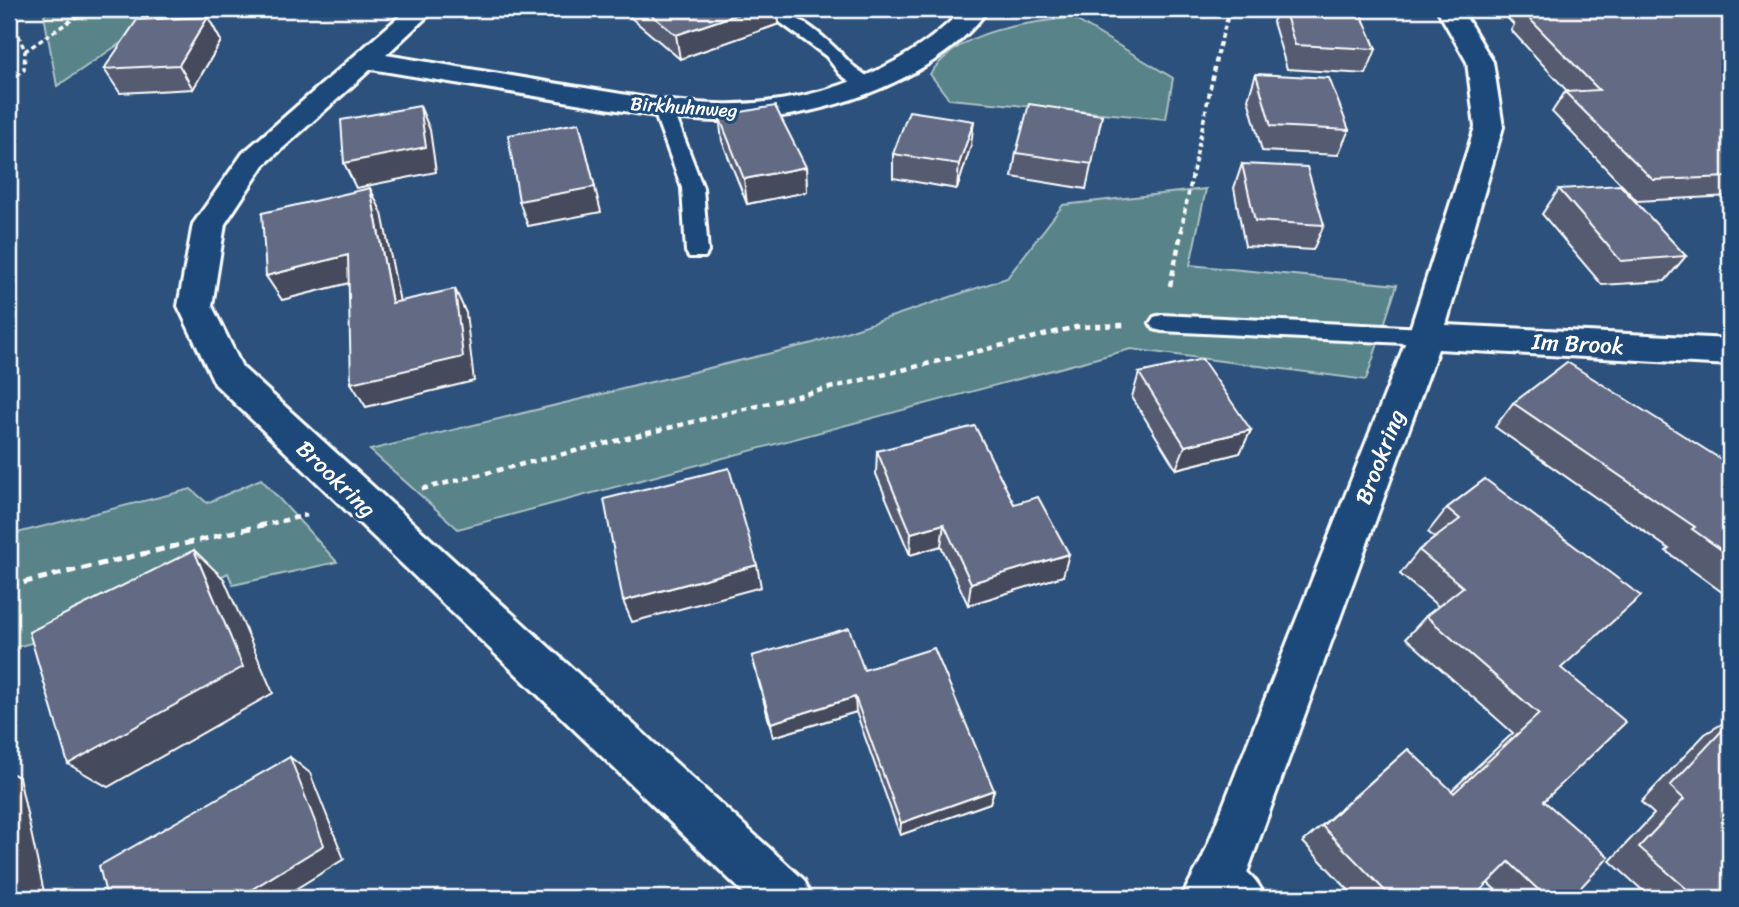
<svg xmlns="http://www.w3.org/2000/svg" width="1739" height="907" font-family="Sriracha,sans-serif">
<rect width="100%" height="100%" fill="#2c517c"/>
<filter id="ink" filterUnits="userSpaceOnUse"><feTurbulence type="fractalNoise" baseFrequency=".0143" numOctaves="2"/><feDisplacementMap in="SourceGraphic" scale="14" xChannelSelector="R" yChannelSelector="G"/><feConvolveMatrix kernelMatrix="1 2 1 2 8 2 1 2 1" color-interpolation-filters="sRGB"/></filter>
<g filter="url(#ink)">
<!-- green -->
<g fill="#598389" stroke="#acc1c4" stroke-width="2">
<path d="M54 9H171L57 86 44 15Z"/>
<path d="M1071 17 1173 78 1166 119 949 99 930 74C964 27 1018 26 1071 17Z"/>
<path d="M1206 189 1190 265 1397 285 1366 380 1131 349 458 529 370 450 813 343 1007 278 1063 205Z"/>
<path d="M261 479 337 562 233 585 228 573 155 610 9 649V535L191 489 207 503Z"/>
</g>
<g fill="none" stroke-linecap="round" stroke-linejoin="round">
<!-- lane casing -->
<g stroke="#fff" stroke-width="6">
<g id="lane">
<path d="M762 9C797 9 828 40 851 64 859 72 870 76 876 85L874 89H860L840 74 826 56Z"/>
<path d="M664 103 673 109 703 188 708 252 705 257H689L686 252 682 188 656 117 655 109Z"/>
<path d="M1162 315 1425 328 1433 330 1437 336 1433 342 1425 344 1162 331 1154 329 1150 323 1154 317Z"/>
<path d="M1222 856C1241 864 1258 879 1265 898H1222L1210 886 1204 874 1210 862Z"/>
</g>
</g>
<!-- street casing -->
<g stroke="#fff" stroke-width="6">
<g id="street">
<path d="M408 9H435L386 55C444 65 502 74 559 84 612 92 664 103 717 104 805 107 903 73 963 9H988C937 84 806 123 718 121 668 120 619 110 570 102 504 91 438 80 371 69L264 165 225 224 212 306 242 367 804 880 812 898H749L215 384 178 306 193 224 243 153Z"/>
<path d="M1437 9H1461L1493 62 1503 127 1446 325 1730 339V365L1438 349 1240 892 1237 898H1181L1203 857 1408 336 1475 127 1467 62Z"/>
</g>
</g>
<!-- path-far2 -->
<g stroke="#fff" stroke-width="3.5" stroke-dasharray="5 3.5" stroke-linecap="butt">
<path d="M9 11 25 51 88 9"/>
<path d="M9 80 24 70 25 51"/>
<path d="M1181 230 1218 51 1230 9"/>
</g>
<!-- path-far1 -->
<g stroke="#fff" stroke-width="4.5" stroke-dasharray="6 5" stroke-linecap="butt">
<path d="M1170 286 1182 229"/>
<path d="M422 489 1076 327 1125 325"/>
<path d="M260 526 307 515"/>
</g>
<!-- path -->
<path stroke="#fff" stroke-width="5" stroke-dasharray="9 6" stroke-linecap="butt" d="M9 586 267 524"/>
<!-- lane -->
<use href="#lane" fill="#1f4a7a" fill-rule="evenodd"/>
<!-- street -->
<use href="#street" fill="#1f4a7a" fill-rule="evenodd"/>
</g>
<!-- wall -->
<g fill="#545c72" stroke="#fff" stroke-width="2">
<path d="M629 9H777L779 24 680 59 630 17Z"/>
<path d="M778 9H823L799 17Z"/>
<path d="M1277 9H1359L1376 49 1366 74 1287 69 1273 22Z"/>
<path d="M1499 9H1730V196L1637 201 1552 112 1565 92H1568L1511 30 1514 25Z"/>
<path d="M208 17 221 41 193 89 120 93 104 69Z"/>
<path d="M1256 74 1349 130 1338 155 1262 151 1248 99Z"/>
<path d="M1102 115 1086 189 1012 177 1016 153Z"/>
<path d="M719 116 806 167 807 192 747 204 722 141Z"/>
<path d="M971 145 957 189 893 178V154Z"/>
<path d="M1242 164 1324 225 1313 250 1245 246 1234 188Z"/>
<path d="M1559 189 1686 256 1665 281 1602 285 1542 214Z"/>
<path d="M1139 373 1251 430 1240 453 1176 469 1132 397Z"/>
<path d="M1513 403 1730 465V598L1666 551 1669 549 1495 427Z"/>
<path d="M877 451 1014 504 1063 576 968 605 941 546 910 555 876 474Z"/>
<path d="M1485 479 1561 668 1544 801 1571 898H1504L1488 883 1473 898H1356L1303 842 1408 749 1451 791 1513 733 1406 638 1426 616 1439 607 1400 574 1419 550 1435 538 1428 532 1447 508Z"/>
<path d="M752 656 864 670 994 790 990 803 900 835 856 712 773 737Z"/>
<path d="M1730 719V898H1651L1610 861 1654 814 1641 802 1705 734Z"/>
</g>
<!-- shaded-wall -->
<g fill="#454b5c" stroke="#fff" stroke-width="2">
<path d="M753 9H777L779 24 680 59 676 35Z"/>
<path d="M799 9H823L799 17Z"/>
<path d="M208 17 221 41 193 89 179 65Z"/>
<path d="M420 106 430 130 436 172 356 188 344 163Z"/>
<path d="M974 121 971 145 957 189 959 164Z"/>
<path d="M579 123 601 212 528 226 519 201Z"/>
<path d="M806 167 807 192 747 204 744 179Z"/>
<path d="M370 188 382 213 405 327 392 303Z"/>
<path d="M9 206 16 214 9 224Z"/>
<path d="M348 255 361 280 282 300 266 276Z"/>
<path d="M455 289 466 313 474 381 366 407 351 383Z"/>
<path d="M1251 430 1240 453 1176 469 1185 446Z"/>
<path d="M944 524 941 546 910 555 911 533Z"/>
<path d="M194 550 224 579 273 693 108 787 68 764Z"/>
<path d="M1069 554 1063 576 968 605 971 583Z"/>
<path d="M757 565 761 587 632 622 623 601Z"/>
<path d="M855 697 856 712 773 737 771 723Z"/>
<path d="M290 757 310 773 344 859 281 898H247L246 893Z"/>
<path d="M9 772 19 777 44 892 34 898H9Z"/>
<path d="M994 790 990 803 900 835 901 823Z"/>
</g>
<!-- building -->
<g fill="#626b84" stroke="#fff" stroke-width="2">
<path d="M644 9H753L676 35Z"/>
<path d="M1284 9H1359L1376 49 1295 45Z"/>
<path d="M1528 9H1730V177L1653 180 1565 92 1599 90 1521 10H1529Z"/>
<path d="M208 17 179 65 104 69 137 20Z"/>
<path d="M1256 74 1329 78 1349 130 1271 126Z"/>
<path d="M1029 104 1102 115 1092 164 1016 153Z"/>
<path d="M420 106 426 147 344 163 341 120Z"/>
<path d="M775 106 806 167 744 179 719 116Z"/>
<path d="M909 111 974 121 959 164 893 154Z"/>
<path d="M579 123 595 187 519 201 508 135Z"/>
<path d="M1242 164 1307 167 1324 225 1255 221Z"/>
<path d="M1620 185 1686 256 1621 261 1559 189Z"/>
<path d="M370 188 392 303 455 289 463 357 351 383 348 255 266 276 262 213Z"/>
<path d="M1202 359 1251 430 1185 446 1139 373Z"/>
<path d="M1567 362 1730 465V556L1692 529 1695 527 1513 403Z"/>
<path d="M975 426 1014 504 1038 497 1069 554 971 583 944 524 911 533 877 451Z"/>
<path d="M729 468 757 565 623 601 604 499Z"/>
<path d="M1485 479 1641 596 1561 668 1626 722 1544 801 1609 857 1571 898H1547L1509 862 1473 898H1392L1322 826 1408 749 1454 793 1539 714 1426 616 1463 587 1419 550 1460 519 1447 508Z"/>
<path d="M194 550 243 667 68 764 29 632Z"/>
<path d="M849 628 864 670 934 648 994 790 901 823 855 697 771 723 752 656Z"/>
<path d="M1730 722V898H1697L1639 847 1684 799 1670 786Z"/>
<path d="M290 757 324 845 246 893 247 898H107L99 866Z"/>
</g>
</g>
<g text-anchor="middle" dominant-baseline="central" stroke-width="6" stroke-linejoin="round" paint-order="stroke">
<!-- far-street labels -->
<g font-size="19" fill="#fff" stroke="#1f4a7a">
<text transform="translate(684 107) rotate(4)">Birkhuhnweg</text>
</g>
<!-- street labels -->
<g font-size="23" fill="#fff" stroke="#1f4a7a">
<text transform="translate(1578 344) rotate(3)">Im Brook</text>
<text transform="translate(1380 457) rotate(-69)">Brookring</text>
<text transform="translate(336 479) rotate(44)">Brookring</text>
</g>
</g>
<!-- margin -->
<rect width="1739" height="907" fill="none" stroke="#1f4a7a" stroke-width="35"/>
<rect x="18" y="18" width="1704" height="872" fill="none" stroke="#fff" stroke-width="2.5" filter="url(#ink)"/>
</svg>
